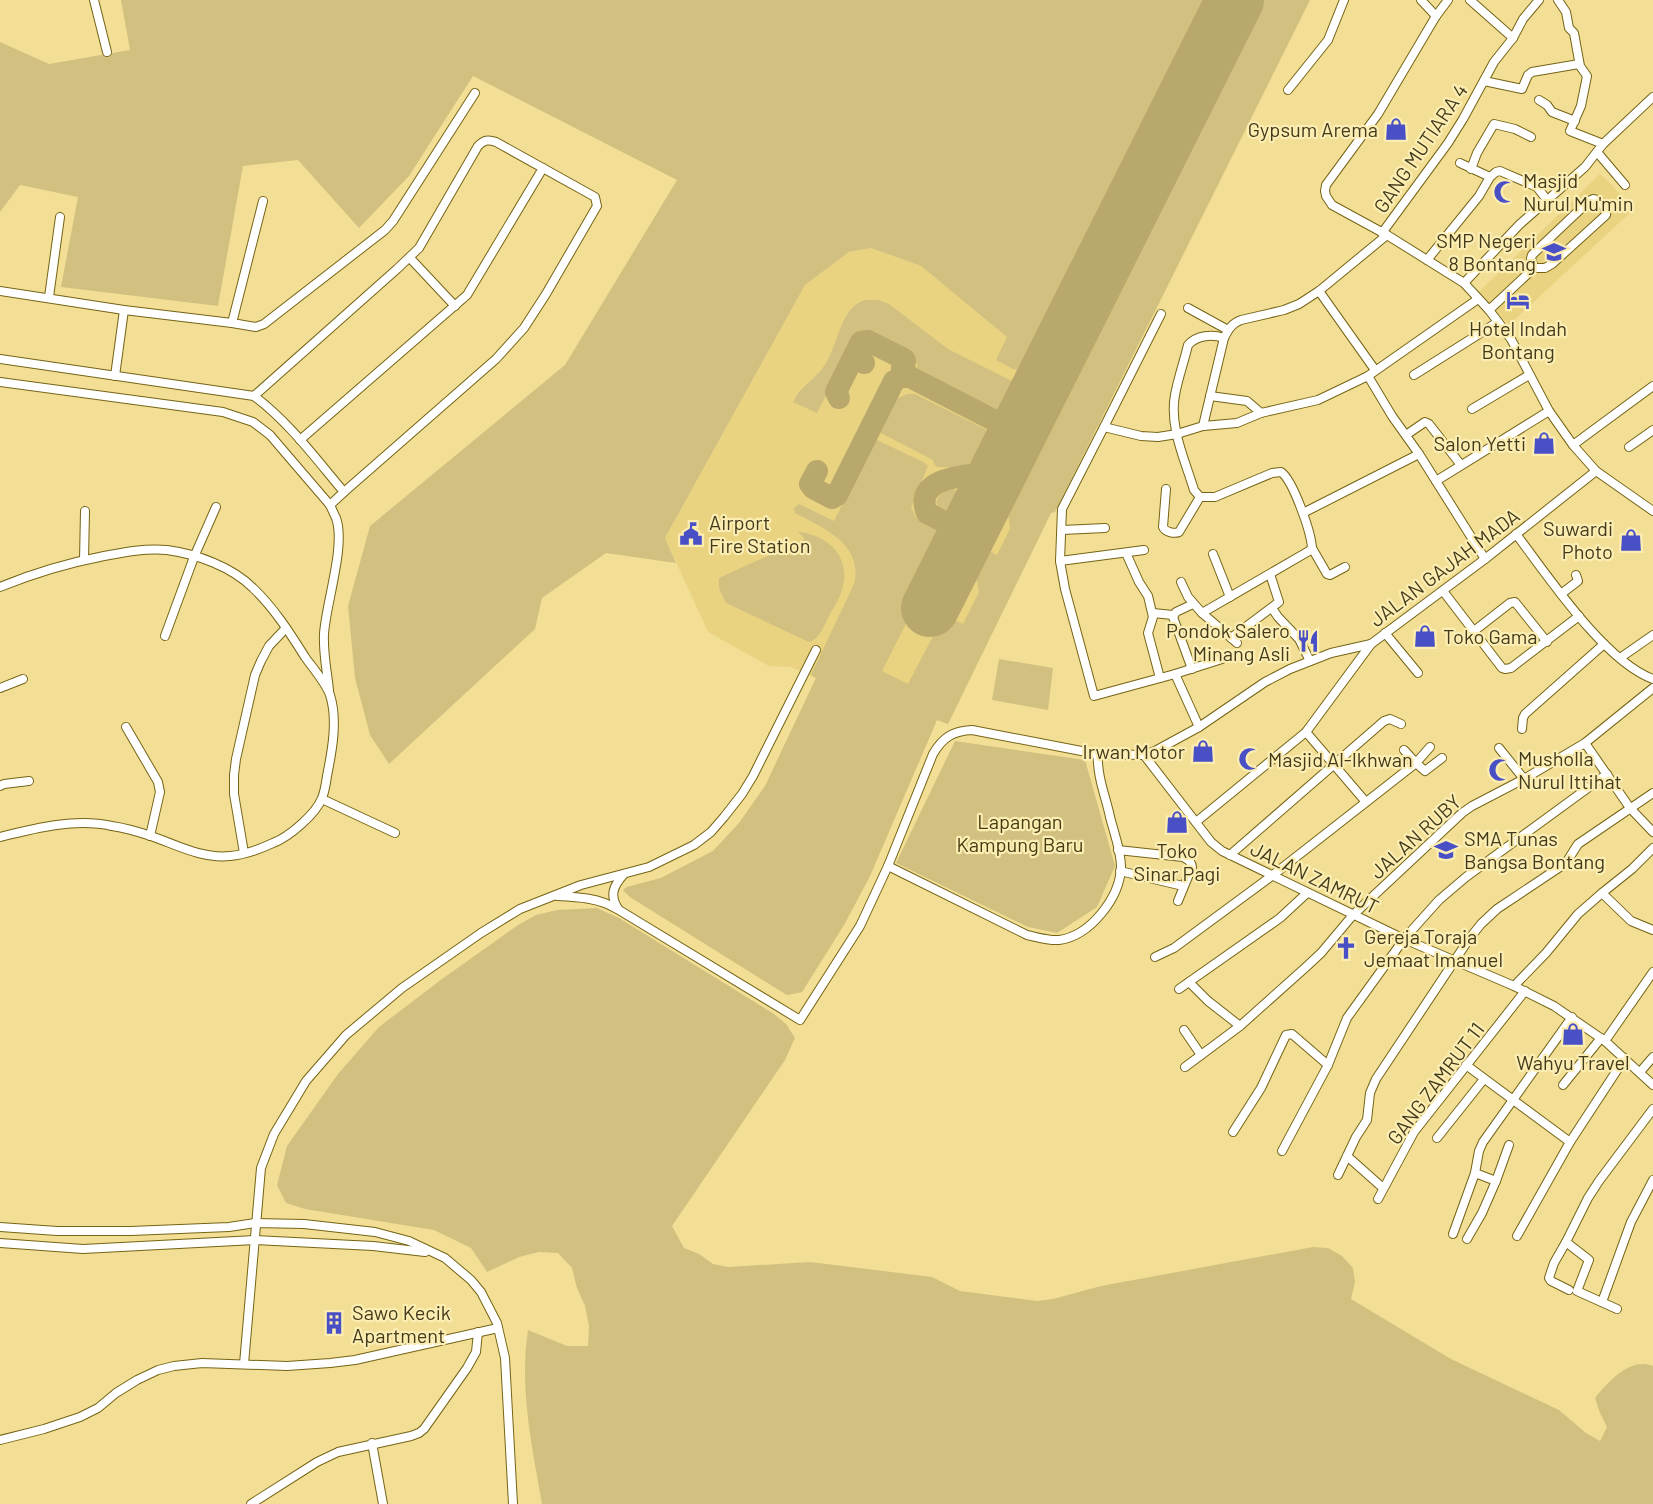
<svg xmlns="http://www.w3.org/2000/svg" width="1653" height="1504" font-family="Barlow,sans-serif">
<rect width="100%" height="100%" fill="#f2df95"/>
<!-- built -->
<g fill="#e9d381">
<path d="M1175 0H1310L1055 512 1051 513 948 724 937 720 870 876 844 925 802 992 787 995 630 897 623 890 627 887 661 878 713 851 739 823 765 786 816 678 791 667 769 666 708 632 665 538 805 285 849 252 871 248 921 266 1008 337Z"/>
<path d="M1600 174 1612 185 1633 210 1509 325 1478 293Z"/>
</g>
<!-- green -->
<g fill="#d1c080">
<path d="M121 0H1218L1034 368C1021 376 1008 366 996 360L1007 337 921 266 871 248 849 252 805 285 665 538 676 563 606 553 542 598 535 629 389 764 370 735 355 678 348 606 370 526 565 365 677 180 473 76 409 176 359 228 298 160 243 166 218 306 61 287 78 197 20 185 0 212V42L49 64 130 50Z"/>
<path d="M1251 0H1310L1055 512 1051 513 948 724 937 720 870 876 844 925 802 992 787 995 630 897 623 890 627 887 661 878 713 851 739 823 765 786 816 678 811 675 854 584C864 544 823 528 795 513L794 508 799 504 834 521 875 439 923 462 928 466 911 507 917 519 950 537 882 671 908 684 944 615 963 624 979 592 972 556 979 545 997 555 1010 529 1006 492Z"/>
<path d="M865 300H878L889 304 948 349 1018 384 1021 394 1013 410 1007 414H993L926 380C919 374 917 368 916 360L859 332 817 413 793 402C800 386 815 380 824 366 838 347 840 307 865 300Z"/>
<path d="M907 394H915L985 429C995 441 994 449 987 463L963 468 937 467 934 464 933 460 879 432 896 399Z"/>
<path d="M953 489C969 495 962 504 956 515 931 515 930 494 953 489Z"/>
<path d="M798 532C830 535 853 559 841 593 838 601 832 610 828 618 823 628 820 638 809 642L726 603 719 588V578L805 539Z"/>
<path d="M999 659 1053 668 1048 710 992 700Z"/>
<path d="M955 741 1085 760 1115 866 1097 907 1057 933 1028 927 896 863Z"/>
<path d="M597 908 619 918 774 1014 786 1024 795 1038 785 1060 672 1226 684 1248 699 1254 713 1264 728 1267 810 1262 932 1277 960 1291 1037 1301 1053 1299 1101 1286 1313 1247 1328 1248 1342 1256 1353 1268 1355 1282 1351 1299 1451 1359 1559 1410 1586 1433 1600 1441 1607 1427 1600 1413 1595 1398C1609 1381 1630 1357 1653 1366V1504H542C532 1446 519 1389 528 1330L567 1346H588L589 1326 585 1306 577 1288 572 1268 558 1253 539 1252 519 1257 487 1272 471 1248 434 1230 305 1209 286 1203 277 1185 287 1146 338 1074 379 1027 442 979 518 925 536 915 557 910Z"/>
</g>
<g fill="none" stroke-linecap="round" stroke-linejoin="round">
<!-- taxiway -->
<g stroke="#b8a86c" stroke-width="22">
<path d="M864 363 857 358 855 354 861 342 868 341 904 359 905 361 902 368 910 377"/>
<path d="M839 398 836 392 855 354"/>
<path d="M1010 450C1011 441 1011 434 1005 426L1013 425 1025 419"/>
<path d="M817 471 810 484 813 488 832 498 837 495 894 381 901 377H910L1005 426"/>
<path d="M968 534 927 513C911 474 976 475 999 472"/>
</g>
<!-- runway -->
<path stroke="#b8a86c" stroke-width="58" d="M930 608 1235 0"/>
<!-- street casing -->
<g stroke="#756415" stroke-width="10">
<g id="street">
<path d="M94 0 107 52"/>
<path d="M1421 0 1436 16"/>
<path d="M1448 0 1436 16 1378 114 1326 185 1325 191 1326 196 1332 205 1387 235 1464 283 1489 310 1511 339 1549 411 1573 445 1596 471 1653 511"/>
<path d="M1470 0 1513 38"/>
<path d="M1558 0 1566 12 1569 28 1574 33 1580 66 1587 76 1581 106 1570 131 1603 144"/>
<path d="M1484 81 1522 89 1528 75 1532 72 1579 64"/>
<path d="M1288 90 1328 40 1344 0"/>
<path d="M1539 100 1547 105 1552 112 1575 121"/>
<path d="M1597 152 1625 185"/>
<path d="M1471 169 1477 153 1494 124 1515 129 1531 137"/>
<path d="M1490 177 1496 172 1500 171 1537 187 1547 200"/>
<path d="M1382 233 1448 143 1463 119 1494 62 1513 38 1523 19 1539 0"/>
<path d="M410 258 455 306"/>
<path d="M1427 260 1479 196 1490 177 1460 163"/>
<path d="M1464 283 1520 224 1585 167 1603 144 1653 97"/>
<path d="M0 291 124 310 232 323 256 327 264 324 385 230 393 221 475 93"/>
<path d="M1319 291 1375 370"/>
<path d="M49 297 60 217"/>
<path d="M1188 308 1228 330"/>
<path d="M1489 310 1534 268 1531 258 1532 255 1589 201 1593 199C1600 200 1607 208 1606 215L1552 264 1545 268H1534"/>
<path d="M232 323 263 201"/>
<path d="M0 359 254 396C289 422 316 459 344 492L330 505"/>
<path d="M1414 375 1498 322"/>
<path d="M115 376 124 310"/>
<path d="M1368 376 1392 416 1419 454 1485 559"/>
<path d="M0 382 223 412 253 422 270 435 330 505C332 509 334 514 336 518 346 545 326 603 324 634 323 653 327 671 329 690"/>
<path d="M254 396 397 269 419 248 478 146C484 140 488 139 496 142L595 197 597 206 546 294 524 328 496 359 344 492"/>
<path d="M1210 396 1247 401 1261 413"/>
<path d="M1472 409 1529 375"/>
<path d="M1203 426 1224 338C1228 330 1232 323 1241 320L1284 310 1299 304 1319 291 1387 235"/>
<path d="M1104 427 1161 314"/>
<path d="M1406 435 1425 422 1429 424 1461 465"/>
<path d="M300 440 467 295 543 168"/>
<path d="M1573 445 1653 386"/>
<path d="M1629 447 1653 430"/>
<path d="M1436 481 1549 411"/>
<path d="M1166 489 1163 527C1165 532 1174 534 1179 532L1200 497"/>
<path d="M1303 513 1419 454"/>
<path d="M1062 530 1105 528"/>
<path d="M1516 534C1548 576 1604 661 1653 679"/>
<path d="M1312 548 1327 574 1330 575 1345 567"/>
<path d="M1144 550 1060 561 1062 509 1104 427 1141 436 1158 437 1177 434 1203 426 1237 423 1261 413 1318 400 1368 376 1478 299"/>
<path d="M1126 553 1139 582 1148 596 1153 617 1148 633 1160 678"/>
<path d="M1213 554 1230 597"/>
<path d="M84 560 85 511"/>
<path d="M1060 561 1065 589 1094 696 1175 674 1199 727"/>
<path d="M1181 582 1188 597 1202 613 1309 551 1312 548C1311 532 1293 480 1281 472L1272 473 1215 497H1200L1194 490C1185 460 1169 427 1175 395 1178 378 1184 362 1188 345 1197 335 1212 334 1224 338"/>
<path d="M0 587C34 573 68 563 104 556 125 552 146 548 167 550 197 554 232 567 253 588 274 608 290 633 305 657 312 667 326 683 330 695 338 720 332 751 327 776 326 783 325 791 322 798 316 814 289 837 273 843 260 849 244 855 230 856 202 859 177 845 151 836 139 832 125 828 112 826 75 818 36 828 0 837"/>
<path d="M1443 591 1502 668 1505 669 1511 668 1579 616"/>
<path d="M1561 594 1578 581 1576 575"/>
<path d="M1272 608 1278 617 1299 639 1310 661"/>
<path d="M1153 613 1173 615"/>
<path d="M1202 613 1237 643"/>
<path d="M1474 631 1510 603 1515 602 1547 642"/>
<path d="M1385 633 1418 673"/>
<path d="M165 636 194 557 216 507"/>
<path d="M1231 638 1279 602 1270 574"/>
<path d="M1620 658 1653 635"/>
<path d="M1192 669 1173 617 1176 612 1193 604"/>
<path d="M1175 674 1222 659"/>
<path d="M0 688 23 679"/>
<path d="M126 727 158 782 160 792 150 836"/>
<path d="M1522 729 1523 718 1525 714 1604 644"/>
<path d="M1306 732 1365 801"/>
<path d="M1585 743 1630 808 1653 832"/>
<path d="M1499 748 1524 779"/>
<path d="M1404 750 1416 763 1430 747"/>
<path d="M1144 755 1211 842 1222 851 1404 939 1514 986 1554 1006 1605 1041 1653 1085"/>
<path d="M0 786 4 784 29 781"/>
<path d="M322 799 395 833"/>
<path d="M1196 822 1306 732 1371 644"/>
<path d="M1118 850 1183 857C1187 859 1192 862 1192 867L1178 901"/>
<path d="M244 853 234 794V775L236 759 255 675 261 661 269 646 286 628"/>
<path d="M1230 855 1384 721 1390 719 1401 724"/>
<path d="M888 866 1027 935C1037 937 1048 941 1059 940 1090 936 1120 898 1121 867 1121 850 1114 833 1110 817 1107 802 1101 787 1099 772 1098 766 1098 760 1097 754"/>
<path d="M1120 871 1183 886"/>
<path d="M624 874C613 886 609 896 619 910L800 1020 860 926 888 866 933 754C943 737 953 731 972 730L1097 754 1144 755 1155 751 1199 727 1265 682 1290 669 1331 653 1371 644 1485 559 1596 471"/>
<path d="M1602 893 1631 921 1653 930"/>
<path d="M557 896C579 897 599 898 617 909"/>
<path d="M1155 957 1174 948 1273 875 1416 763 1425 771 1442 758"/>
<path d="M1189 982 1208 1001 1240 1026"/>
<path d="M1514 986 1546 953 1578 914 1602 893 1632 869 1653 848"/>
<path d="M1179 989 1280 918 1307 893"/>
<path d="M1184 1030 1201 1055"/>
<path d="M1605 1041 1653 972"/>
<path d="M1466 1065 1570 1142"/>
<path d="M1185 1067 1240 1026 1306 967 1321 953 1353 915 1462 813 1472 806 1524 779 1585 743 1653 688"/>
<path d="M1640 1072 1653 1057"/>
<path d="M1563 1085 1601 1038"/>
<path d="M1233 1132 1261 1088 1286 1035 1292 1034 1328 1065"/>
<path d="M1437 1138 1484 1079"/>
<path d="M1282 1151 1328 1065 1347 1018 1404 939 1439 900 1466 877 1607 774"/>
<path d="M1347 1156 1383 1188"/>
<path d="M1475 1173 1496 1181 1509 1145"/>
<path d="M1338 1175 1356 1137 1367 1120 1370 1093 1376 1079 1469 939 1481 924 1497 909 1566 863 1578 844 1653 793"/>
<path d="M1378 1199 1414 1132 1525 991"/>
<path d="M0 1227 57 1231H131L229 1227 255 1223 304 1224 375 1232 409 1241 445 1258 471 1280 481 1292 497 1323 505 1358 513 1504"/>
<path d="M1453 1234 1475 1173 1479 1151 1483 1142 1572 1017"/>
<path d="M1517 1236 1570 1142 1625 1058"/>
<path d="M1467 1239 1482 1213 1496 1181"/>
<path d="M1566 1242 1554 1263 1549 1278 1551 1281 1569 1290"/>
<path d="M0 1243 83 1249 255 1240 373 1246 425 1252"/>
<path d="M1602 1302 1631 1222 1653 1180"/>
<path d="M1617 1309 1577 1291 1589 1260 1566 1242 1588 1198 1599 1181 1653 1109"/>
<path d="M244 1364 261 1168 274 1134 306 1081 346 1035 402 988 481 933 520 909 581 885 649 867 694 845 711 832 724 817 742 794 753 776 816 650"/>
<path d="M0 1440 44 1429 80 1417 98 1408 116 1393 137 1380 158 1370 174 1366 202 1363 287 1366 330 1363 355 1360 498 1328"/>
<path d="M372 1443 383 1504"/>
<path d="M251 1504 317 1462 338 1452 411 1436 419 1433 424 1429 467 1368 476 1352 478 1332"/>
</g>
</g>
<!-- street -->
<use href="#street" stroke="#fff" stroke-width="8"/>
</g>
<!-- icons -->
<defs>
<g id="shop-bare" transform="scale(1.8)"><path d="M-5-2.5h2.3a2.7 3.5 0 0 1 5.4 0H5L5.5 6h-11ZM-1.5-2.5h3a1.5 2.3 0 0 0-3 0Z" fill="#494fc5" stroke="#fcedb2" stroke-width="2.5" paint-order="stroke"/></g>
<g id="mosque-bare" transform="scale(1.8)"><path d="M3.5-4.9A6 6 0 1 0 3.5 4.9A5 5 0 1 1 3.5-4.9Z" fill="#494fc5" stroke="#fcedb2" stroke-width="2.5" paint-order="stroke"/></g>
<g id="school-bare" transform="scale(1.8)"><path d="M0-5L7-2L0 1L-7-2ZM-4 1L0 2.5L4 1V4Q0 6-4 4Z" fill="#494fc5" stroke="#fcedb2" stroke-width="2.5" paint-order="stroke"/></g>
<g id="hotel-bare" transform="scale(1.8)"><path d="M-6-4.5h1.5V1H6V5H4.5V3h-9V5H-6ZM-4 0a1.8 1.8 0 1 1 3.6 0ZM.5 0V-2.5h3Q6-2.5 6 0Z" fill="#494fc5" stroke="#fcedb2" stroke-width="2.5" paint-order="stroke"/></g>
<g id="civic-bare" transform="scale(1.8)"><path d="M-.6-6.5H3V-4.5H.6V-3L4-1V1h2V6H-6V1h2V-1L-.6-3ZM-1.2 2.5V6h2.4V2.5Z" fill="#494fc5" stroke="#fcedb2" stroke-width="2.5" paint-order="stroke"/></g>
<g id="restaurant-bare" transform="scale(1.8)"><path d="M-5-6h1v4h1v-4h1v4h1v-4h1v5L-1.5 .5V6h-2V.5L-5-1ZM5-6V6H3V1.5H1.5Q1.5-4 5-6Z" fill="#494fc5" stroke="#fcedb2" stroke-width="2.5" paint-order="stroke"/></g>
<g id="church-bare" transform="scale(1.8)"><path d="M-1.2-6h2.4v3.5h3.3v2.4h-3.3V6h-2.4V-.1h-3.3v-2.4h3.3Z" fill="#494fc5" stroke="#fcedb2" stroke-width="2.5" paint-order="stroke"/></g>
<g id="building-bare" transform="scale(1.8)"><path d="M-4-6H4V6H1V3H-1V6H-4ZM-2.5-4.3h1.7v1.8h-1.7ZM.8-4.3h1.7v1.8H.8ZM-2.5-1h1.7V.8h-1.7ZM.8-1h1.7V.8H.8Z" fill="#494fc5" stroke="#fcedb2" stroke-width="2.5" paint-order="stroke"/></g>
</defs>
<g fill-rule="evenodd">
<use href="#shop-bare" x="1396" y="129"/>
<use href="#mosque-bare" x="1505" y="192"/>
<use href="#school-bare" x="1554" y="252"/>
<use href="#hotel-bare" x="1518" y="300"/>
<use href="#shop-bare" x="1544" y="443"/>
<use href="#civic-bare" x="691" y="534"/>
<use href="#shop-bare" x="1631" y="540"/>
<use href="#shop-bare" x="1425" y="636"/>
<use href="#restaurant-bare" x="1308" y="641"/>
<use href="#shop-bare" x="1203" y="751"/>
<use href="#mosque-bare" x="1250" y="759"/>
<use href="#mosque-bare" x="1500" y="770"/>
<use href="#shop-bare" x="1177" y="822"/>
<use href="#school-bare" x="1446" y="850"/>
<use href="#church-bare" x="1346" y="948"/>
<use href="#shop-bare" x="1573" y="1034"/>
<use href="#building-bare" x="334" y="1323"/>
</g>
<g text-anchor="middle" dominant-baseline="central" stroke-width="4.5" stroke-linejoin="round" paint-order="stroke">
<!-- poi labels -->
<g font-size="20" fill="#423a1b" stroke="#fcedb2" text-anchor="start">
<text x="1378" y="129" text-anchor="end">Gypsum Arema</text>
<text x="1523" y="180">Masjid<tspan x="1523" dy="23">Nurul Mu'min</tspan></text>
<text x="1536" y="240" text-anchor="end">SMP Negeri<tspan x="1536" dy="23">8 Bontang</tspan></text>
<text x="1518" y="328" text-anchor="middle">Hotel Indah<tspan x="1518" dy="23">Bontang</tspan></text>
<text x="1526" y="443" text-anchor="end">Salon Yetti</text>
<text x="709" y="522">Airport<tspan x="709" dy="23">Fire Station</tspan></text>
<text x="1613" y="528" text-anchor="end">Suwardi<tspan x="1613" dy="23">Photo</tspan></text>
<text x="1290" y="630" text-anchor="end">Pondok Salero<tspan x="1290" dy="23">Minang Asli</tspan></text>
<text x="1443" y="636">Toko Gama</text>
<text x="1185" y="751" text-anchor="end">Irwan Motor</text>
<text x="1518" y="758">Musholla<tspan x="1518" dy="23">Nurul Ittihat</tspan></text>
<text x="1268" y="759">Masjid Al-Ikhwan</text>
<text x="1464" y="838">SMA Tunas<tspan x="1464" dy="23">Bangsa Bontang</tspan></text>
<text x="1177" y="850" text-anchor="middle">Toko<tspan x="1177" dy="23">Sinar Pagi</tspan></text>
<text x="1364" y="936">Gereja Toraja<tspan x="1364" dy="23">Jemaat Imanuel</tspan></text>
<text x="1573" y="1062" text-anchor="middle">Wahyu Travel</text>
<text x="352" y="1312">Sawo Kecik<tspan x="352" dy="23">Apartment</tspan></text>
</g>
<!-- street labels -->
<g font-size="20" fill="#423a1b" stroke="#fcedb2">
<text transform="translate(1420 148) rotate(-56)">GANG MUTIARA 4</text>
<text transform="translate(1444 567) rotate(-37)">JALAN GAJAH MADA</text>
<text transform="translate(1415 836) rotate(-42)">JALAN RUBY</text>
<text transform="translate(1315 877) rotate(26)">JALAN ZAMRUT</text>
<text transform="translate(1435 1083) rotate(-53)">GANG ZAMRUT 11</text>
</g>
<!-- park labels -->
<g font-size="20" fill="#463c12" stroke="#fcedb2">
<text x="1020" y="821">Lapangan<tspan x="1020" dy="23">Kampung Baru</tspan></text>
</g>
</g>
</svg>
